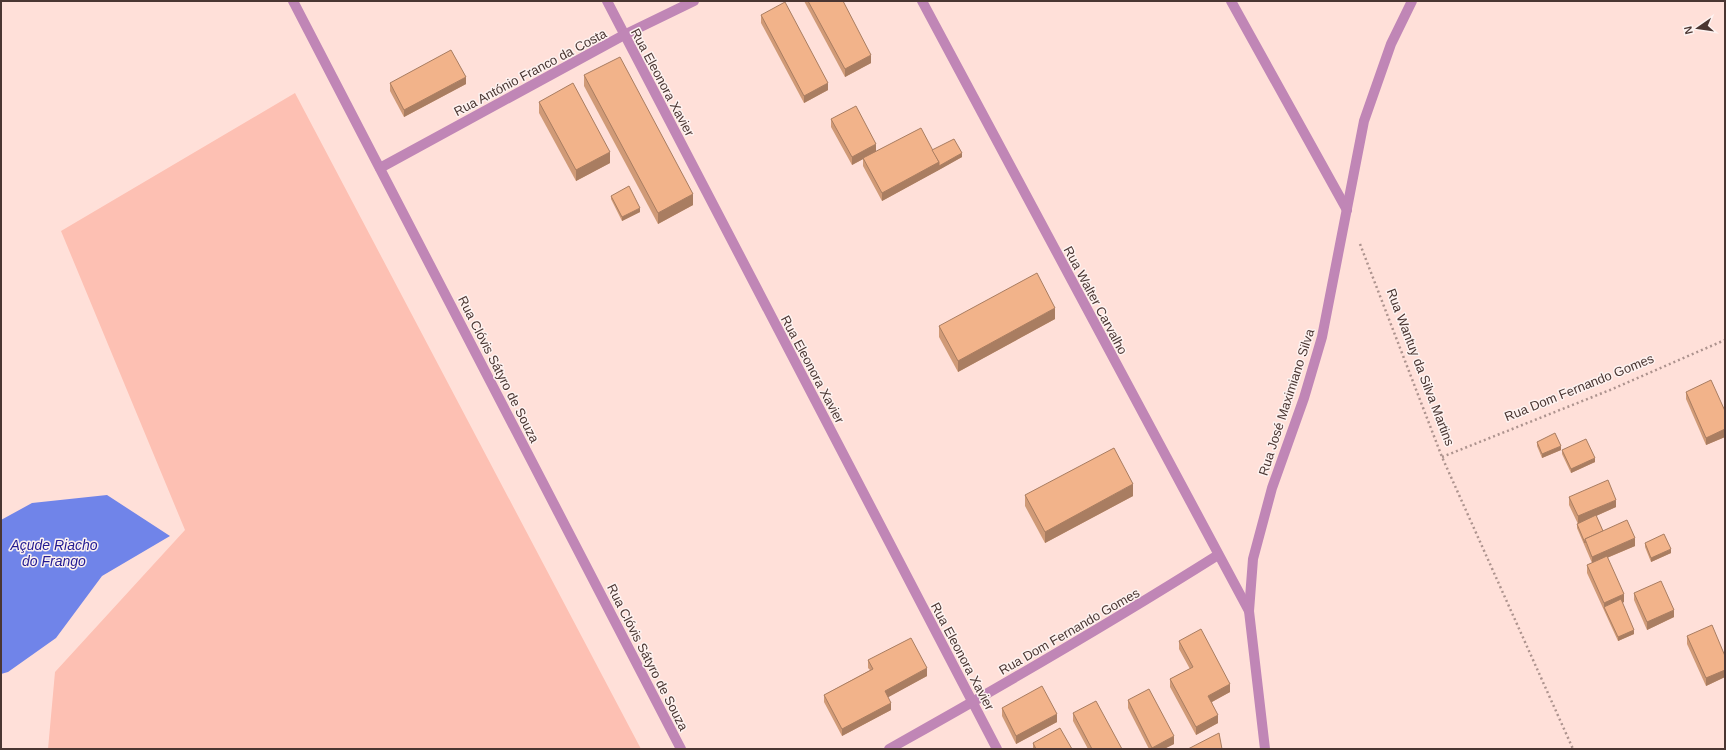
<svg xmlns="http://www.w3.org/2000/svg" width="1726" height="750" font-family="Arial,sans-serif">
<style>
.green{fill:#fdc0b3}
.water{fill:#7084e9}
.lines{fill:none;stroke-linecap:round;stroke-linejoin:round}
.path{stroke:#ad938e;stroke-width:2.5;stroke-dasharray:2 3;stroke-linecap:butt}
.minor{stroke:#c086b6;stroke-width:10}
.wall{fill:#d09a77}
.shaded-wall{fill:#a97d61}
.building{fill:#f2b38a;stroke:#a97d61}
.labels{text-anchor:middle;stroke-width:3;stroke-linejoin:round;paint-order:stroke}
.street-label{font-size:13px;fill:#4a3632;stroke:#fdf2f0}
.water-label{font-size:14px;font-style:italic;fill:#221a92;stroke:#fdf2f0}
</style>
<rect width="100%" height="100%" fill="#ffe0d9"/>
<path class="green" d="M295,93L641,749H48L55,672L185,530L61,231Z"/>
<path class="water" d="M107,495L170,536L102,576L56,638L8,672L1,674V520L32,503Z"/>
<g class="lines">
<g class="path">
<path d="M1360,244L1442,457L1573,749"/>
<path d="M1442,457L1610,390L1725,340"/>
</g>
<g class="minor">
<path d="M293,1L681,749"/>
<path d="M607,1L997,749"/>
<path d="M922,1L1249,611"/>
<path d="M1231,1L1347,210"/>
<path d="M380,168L624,35L694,1"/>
<path d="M889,749C1000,687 1110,623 1218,555"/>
<path d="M1265,749L1249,611L1253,559L1272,488L1304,398L1322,337L1364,121L1391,44L1412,1"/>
</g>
</g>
<g class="wall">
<path d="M804,1H843L871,63L845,77Z"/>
<path d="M761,15L828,90L804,103L761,23Z"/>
<path d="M584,75L693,205L658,224L584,86Z"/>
<path d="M390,83L466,84L404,117L390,91Z"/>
<path d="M539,102L610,163L576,181L539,113Z"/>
<path d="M831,119L876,151L932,150L962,157L882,201L863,166V159L852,165L831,127Z"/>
<path d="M611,196L640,212L622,221L611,199Z"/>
<path d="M1055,319L958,372L939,337V326Z"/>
<path d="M1686,392L1725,411V437L1706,445L1686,399Z"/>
<path d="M1537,442L1561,450L1542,458L1537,446Z"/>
<path d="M1562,450L1595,462L1571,473L1562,454Z"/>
<path d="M1025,495L1133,496L1045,543L1025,506Z"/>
<path d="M1569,497L1616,507L1596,516L1603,531L1635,546L1607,558L1624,602L1622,603L1634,634L1618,641L1587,573V565L1592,563L1577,528V524H1578L1569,505Z"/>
<path d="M1645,543L1671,553L1651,562L1645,547Z"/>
<path d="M1634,593L1674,617L1647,630L1634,600Z"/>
<path d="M1687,636L1725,656V677L1706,686L1687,644Z"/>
<path d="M1179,641L1230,692L1212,702L1218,723L1196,735L1170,687V679L1190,669L1179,649Z"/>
<path d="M868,660L927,676L888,697L891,710L842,736L824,702V695L870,670L868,668Z"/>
<path d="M1128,700L1174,744L1164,749H1149L1128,708Z"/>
<path d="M1002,708L1057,722L1016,744L1002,716Z"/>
<path d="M1073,713L1122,749H1088L1073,721Z"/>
<path d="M1033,743L1072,749H1033Z"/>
</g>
<g class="shaded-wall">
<path d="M871,55V63L845,77V69Z"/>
<path d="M466,77V84L404,117V110Z"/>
<path d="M828,83V90L804,103V96Z"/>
<path d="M876,144V152L852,165V157Z"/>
<path d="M610,152V163L576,181V170Z"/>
<path d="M962,153V157L939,170V166Z"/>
<path d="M939,162V170L882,201V193Z"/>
<path d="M693,194V205L658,224V213Z"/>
<path d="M640,208V212L622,221V217Z"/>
<path d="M1055,308V319L958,372V361Z"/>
<path d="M1725,429V437L1706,445V438Z"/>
<path d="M1561,446V450L1542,458V454Z"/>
<path d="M1595,458V462L1571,473V469Z"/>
<path d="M1133,484V496L1045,543V532Z"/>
<path d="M1616,500V507L1578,524V516Z"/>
<path d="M1635,538V546L1592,564V557Z"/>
<path d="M1671,549V553L1651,562V558Z"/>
<path d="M1624,594V602L1606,610L1604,607V603Z"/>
<path d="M1674,610V617L1647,630V622Z"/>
<path d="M1634,630V634L1618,641V637Z"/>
<path d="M927,668V676L885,699V691Z"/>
<path d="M1725,670V677L1706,686V678Z"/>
<path d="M1230,684V692L1208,704V696Z"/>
<path d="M891,703V710L842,736V729Z"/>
<path d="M1057,714V722L1016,744V736Z"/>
<path d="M1218,715V723L1196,735V727Z"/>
<path d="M1174,736V744L1164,749H1152V748Z"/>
</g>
<g class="building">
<path d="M808,1H843L871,55L845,69Z"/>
<path d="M785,2L828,83L804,96L761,15Z"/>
<path d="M451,50L466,77L404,110L390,83Z"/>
<path d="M620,57L693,194L658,213L584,75Z"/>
<path d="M573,83L610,152L576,170L539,102Z"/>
<path d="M856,106L876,144L852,157L831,119Z"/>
<path d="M921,128L939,162L882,193L863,158Z"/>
<path d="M954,139L962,153L939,166V162L932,150Z"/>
<path d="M629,186L640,208L622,217L611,196Z"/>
<path d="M1037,273L1055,308L958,361L939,326Z"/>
<path d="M1711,380L1725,411V429L1706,438L1686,392Z"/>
<path d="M1555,433L1561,446L1542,454L1537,442Z"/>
<path d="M1586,439L1595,458L1571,469L1562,450Z"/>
<path d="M1114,448L1133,484L1045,532L1025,495Z"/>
<path d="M1608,480L1616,500L1578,516L1569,497Z"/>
<path d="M1596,515L1603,531L1585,539V543L1577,524Z"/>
<path d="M1627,520L1635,538L1592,557L1585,539Z"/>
<path d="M1664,534L1671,549L1651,558L1645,543Z"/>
<path d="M1607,556L1624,594L1604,603L1587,565Z"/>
<path d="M1661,581L1674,610L1647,622L1634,593Z"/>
<path d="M1621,599L1634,630L1618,637L1604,607Z"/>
<path d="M1712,625L1725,656V670L1706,678L1687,636Z"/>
<path d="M1201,629L1230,684L1208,696L1218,715L1196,727L1170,679L1193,667L1179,641Z"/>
<path d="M911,638L927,668L885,691L891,703L842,729L824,695L873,669L868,660Z"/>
<path d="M1042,686L1057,714L1016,736L1002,708Z"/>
<path d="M1149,689L1174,736L1152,748L1128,700Z"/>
<path d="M1096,701L1122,749H1092L1073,713Z"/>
<path d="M1060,728L1072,749H1036L1033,743Z"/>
<path d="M1219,733L1222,749H1188Z"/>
</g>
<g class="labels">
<g class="street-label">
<text transform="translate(530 72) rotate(-28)" y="5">Rua António Franco da Costa</text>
<text transform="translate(663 82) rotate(62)" y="5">Rua Eleonora Xavier</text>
<text transform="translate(1096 300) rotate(62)" y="5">Rua Walter Carvalho</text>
<text transform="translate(1421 367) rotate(69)" y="5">Rua Wantuy da Silva Martins</text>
<text transform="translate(499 369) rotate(63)" y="5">Rua Clóvis Sátyro de Souza</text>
<text transform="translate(813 369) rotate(62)" y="5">Rua Eleonora Xavier</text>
<text transform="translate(1579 387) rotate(-22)" y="5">Rua Dom Fernando Gomes</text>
<text transform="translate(1286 402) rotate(-72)" y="5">Rua José Maximiano Silva</text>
<text transform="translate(1069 631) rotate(-30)" y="5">Rua Dom Fernando Gomes</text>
<text transform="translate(963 656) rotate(62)" y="5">Rua Eleonora Xavier</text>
<text transform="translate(648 657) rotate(63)" y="5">Rua Clóvis Sátyro de Souza</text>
</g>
<g class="water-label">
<text x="54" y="550">Açude Riacho<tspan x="54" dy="16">do Frango</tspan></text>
</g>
</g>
<rect width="1726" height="750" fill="none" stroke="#4a3632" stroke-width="4"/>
<g transform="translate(1698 28) rotate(257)" stroke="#fdf2f0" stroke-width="3" paint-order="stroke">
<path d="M0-3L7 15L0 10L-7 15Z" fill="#4a3632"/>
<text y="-6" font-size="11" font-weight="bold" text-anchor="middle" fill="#4a3632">N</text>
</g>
</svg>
